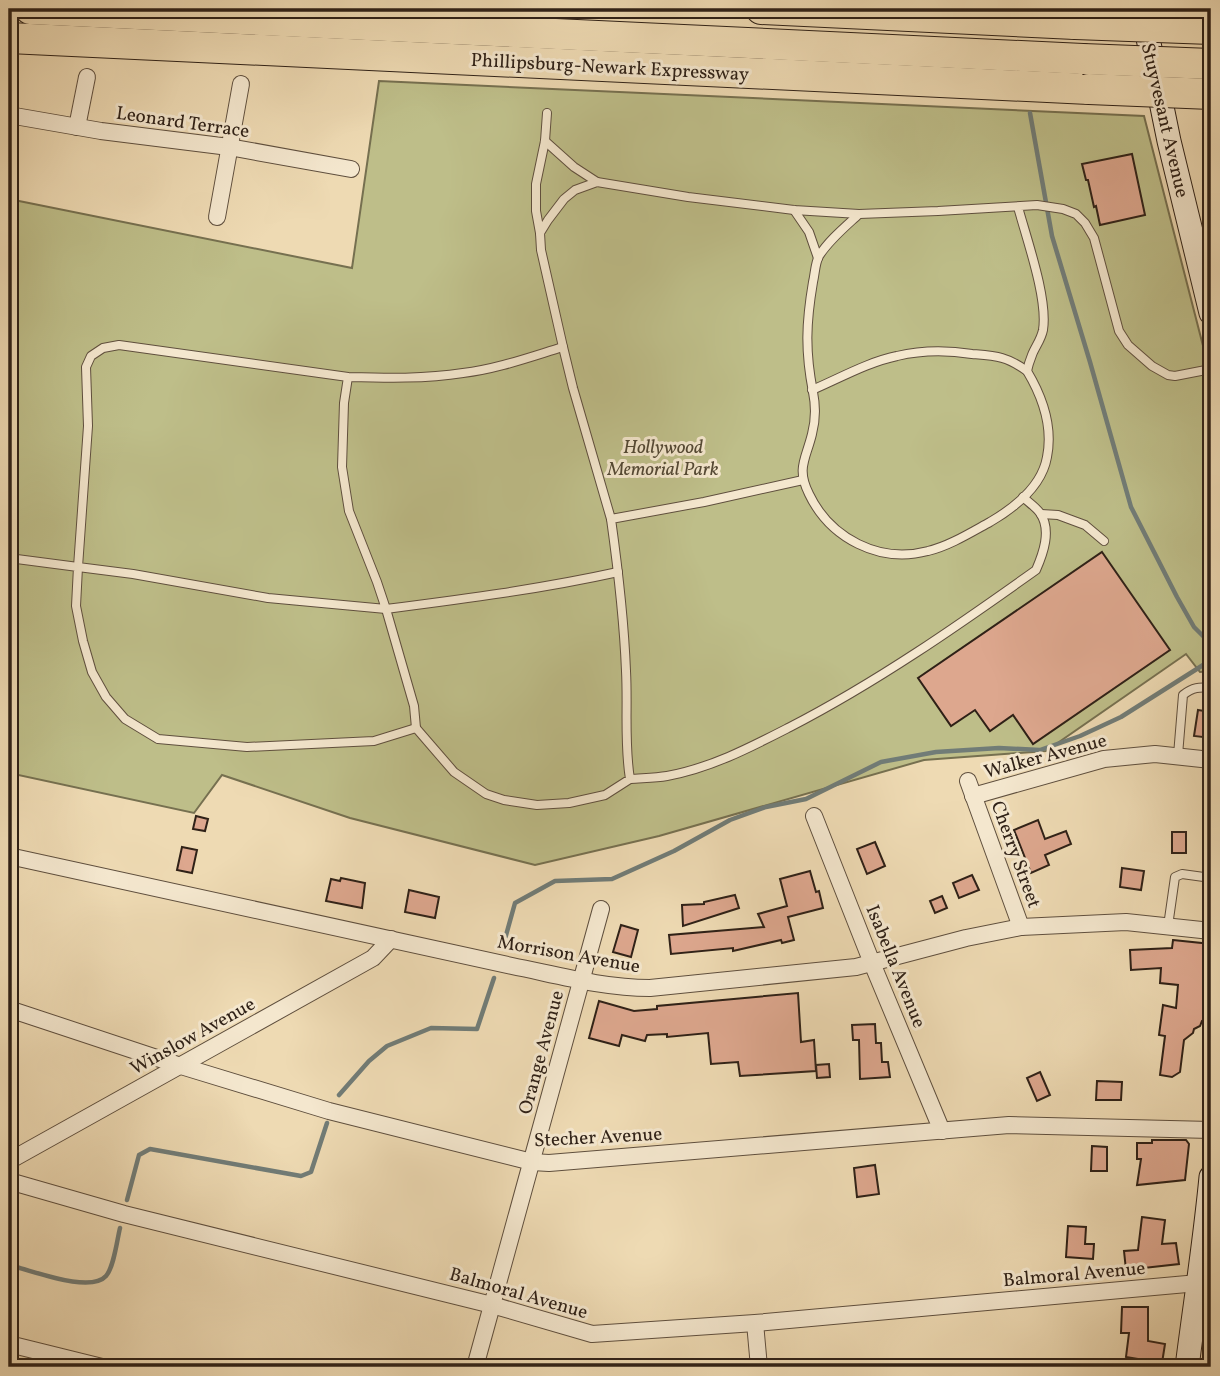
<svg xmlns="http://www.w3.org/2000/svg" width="1220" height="1376" font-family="Vollkorn,serif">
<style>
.green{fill:#bebe89;stroke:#767050;stroke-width:2}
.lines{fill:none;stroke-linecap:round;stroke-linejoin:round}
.stream{stroke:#717c77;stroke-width:4.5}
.building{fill:#dda78e;stroke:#2f2117;stroke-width:2}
.lane-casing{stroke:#5f4f3e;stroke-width:10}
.street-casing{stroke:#5f4f3e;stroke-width:18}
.secondary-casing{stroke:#2f2117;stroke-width:25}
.highway-casing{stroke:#2f2117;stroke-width:32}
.lane{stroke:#f4e7ce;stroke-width:8}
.street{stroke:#f4e7ce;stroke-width:16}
.secondary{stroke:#f4e7ce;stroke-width:23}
.highway{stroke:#eedab3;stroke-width:30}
.highway-bridge-casing{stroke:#2f2117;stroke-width:32;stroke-linecap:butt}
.highway-bridge{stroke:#eedab3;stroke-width:30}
.labels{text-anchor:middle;stroke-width:6;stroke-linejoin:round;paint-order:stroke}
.street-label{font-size:19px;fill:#2f2117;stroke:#f4e7ce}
.park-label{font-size:19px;font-style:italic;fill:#534834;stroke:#f4e7ce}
</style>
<rect width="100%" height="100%" fill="#eedab3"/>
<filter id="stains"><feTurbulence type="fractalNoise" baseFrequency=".00286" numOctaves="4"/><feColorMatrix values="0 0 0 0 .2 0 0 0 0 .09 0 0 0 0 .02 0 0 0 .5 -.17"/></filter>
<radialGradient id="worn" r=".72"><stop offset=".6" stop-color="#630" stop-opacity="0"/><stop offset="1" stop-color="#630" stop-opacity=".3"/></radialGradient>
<path class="green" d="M379,81L1144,116L1211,377V671L1200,672L1186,654L1046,751L924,760L659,836L535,865L350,818L222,775L194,813L9,773V199L352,268Z"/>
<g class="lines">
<g class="stream">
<path d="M1030,113L1052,236L1090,362L1131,507L1177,597L1194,627L1211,644"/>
<path d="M503,946L515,903L555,881L612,879L674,851L730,820L766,807L806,799L881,762L936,752L999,748L1040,750L1080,736L1121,717L1211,660"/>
<path d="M339,1095L369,1061L387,1046L431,1028L477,1029L494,978"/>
<path d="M127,1200L139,1155L150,1149L301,1176L311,1172L327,1123"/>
<path d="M9,1268L16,1267C36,1272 91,1293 106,1276C114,1267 117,1240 120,1228"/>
</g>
</g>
<g class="building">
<path d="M1132,154L1145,215L1100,225L1096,206L1094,207L1088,180H1086L1082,164Z"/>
<path d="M1102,552L1170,650L1033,744L1013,715L990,731L975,710L951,726L918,678Z"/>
<path d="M1198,710L1211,712V738L1194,736Z"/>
<path d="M196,816L208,819L205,831L193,829Z"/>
<path d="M1038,820L1045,839L1066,831L1071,844L1045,855L1049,865L1031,873L1014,830Z"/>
<rect x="1172" y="832" width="14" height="21"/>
<path d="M875,842L885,866L867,874L857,849Z"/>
<path d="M182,847L197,850L192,873L177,870Z"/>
<path d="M1122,868L1144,871L1141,890L1120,887Z"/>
<path d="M810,871L816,892L819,891L823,908L788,917L794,940L782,943L781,940L733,951V948L671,954L669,935L764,927L758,914L787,906L780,879Z"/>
<path d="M972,875L979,890L959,898L953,883Z"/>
<path d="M341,878L365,883L362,908L326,901L331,879L340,881Z"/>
<path d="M409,890L439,897L435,918L405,912Z"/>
<path d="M735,895L739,908L683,926L682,905L704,904V902Z"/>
<path d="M942,896L947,908L935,913L930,901Z"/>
<path d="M621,925L638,930L631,957L613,952Z"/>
<path d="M1173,940L1211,944V994L1208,1017L1202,1021L1200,1026L1194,1029L1193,1033L1184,1040L1180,1072L1172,1077L1160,1075L1165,1036L1159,1035L1163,1005L1176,1008L1178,985L1160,983L1161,968L1131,970L1130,950L1172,948Z"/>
<path d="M798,993L801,1042L814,1040L816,1071L740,1076L738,1062L711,1064L708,1033L667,1037V1034L647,1035L645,1041L622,1035L619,1046L589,1038L599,1001L634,1011L657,1009V1006Z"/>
<path d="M875,1024L876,1043H881L882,1062H888L890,1077L860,1079L859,1040H853L852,1025Z"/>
<path d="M829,1064L830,1077L817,1078L816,1065Z"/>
<path d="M1040,1072L1050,1095L1037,1101L1027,1078Z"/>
<path d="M1097,1081L1122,1082L1121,1100H1096Z"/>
<path d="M1152,1140H1186L1189,1144L1185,1180L1137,1185L1141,1159H1137V1143H1152Z"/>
<path d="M1092,1146L1107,1147V1171H1091Z"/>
<path d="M875,1165L879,1194L857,1197L854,1168Z"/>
<path d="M1142,1217L1165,1220L1162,1244L1176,1243L1179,1264L1126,1270L1124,1251L1138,1250Z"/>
<path d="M1068,1226L1086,1227L1085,1244H1094L1093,1259L1066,1257Z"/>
<path d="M1122,1307H1148V1341L1165,1344L1162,1363L1126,1357L1129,1333H1121Z"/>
</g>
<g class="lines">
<g class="lane-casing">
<g id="lane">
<path d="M545,141L574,167L597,182"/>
<path d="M1018,207C1027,240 1048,299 1043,330C1041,340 1035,347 1032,355C1030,360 1028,366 1027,371C1042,396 1053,427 1047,457C1042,486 1014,508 990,522C970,533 949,546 928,551C879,564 830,538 809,494C796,468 806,459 812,434C816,419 816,407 813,392C805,351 806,323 813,282C815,274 815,263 819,256C829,240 845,227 859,214L938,211L1037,205L1063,209L1076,214L1085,223L1094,238L1119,331L1128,345L1152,366L1168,375L1175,376L1211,369"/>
<path d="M794,210L809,232L818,258"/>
<path d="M540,233L536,211V184L545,141L547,113"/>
<path d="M563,347L573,388L611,519"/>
<path d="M348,377L119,345L103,348L91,356L86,367L88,426L78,567L133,574L268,598L386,609L377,582L349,511L342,467L344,403L348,377C386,378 425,379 463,373C497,369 530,357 563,347L541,250L540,233L548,220L564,199L575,190L597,182L688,197L794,210L859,214"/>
<path d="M9,382L13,416L9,506"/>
<path d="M812,390C840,378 868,362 897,356C922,350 947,350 972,354C996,356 1006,356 1027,371"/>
<path d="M1041,514L1058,515L1085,525L1104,541"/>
<path d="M9,558L78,567L76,606L83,641L92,672L106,697L125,719L158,739L247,747L374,741L416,728L454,772L486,794L504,800L537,805L569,803L605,795L630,779C624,743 628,707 626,671C624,620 618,569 611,519L704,502L803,480"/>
<path d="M416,728L414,706L386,609C464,599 541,589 618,572"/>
<path d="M1178,755L1183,695C1193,687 1199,687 1211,688"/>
<path d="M630,779C642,778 655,778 667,776C711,768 751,747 790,727C877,682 956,627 1036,570C1043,554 1052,530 1040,513C1036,507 1028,502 1023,497"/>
<path d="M1168,926L1175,877L1182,874L1211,878"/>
<path d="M1195,1326L1211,1327"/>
</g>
</g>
<g class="street-casing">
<g id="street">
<path d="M9,115L101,131L229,147L351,169"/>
<path d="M77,127L87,77"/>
<path d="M217,217L241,84"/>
<path d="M968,781L1021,927"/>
<path d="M973,796L1104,759L1155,754L1211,760"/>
<path d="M814,816L872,963L942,1131"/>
<path d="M9,856L512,966C557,975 603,988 650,988L856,967L966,938L1021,927L1126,922L1211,931"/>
<path d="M9,1009L181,1066L329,1111L532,1162L549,1163L1009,1125L1211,1130"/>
<path d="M9,1161L373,958L391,939"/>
<path d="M9,1181L124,1214L492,1305L592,1334L755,1323L1198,1283"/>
<path d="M755,1323L759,1367"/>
<path d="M9,1344L102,1367"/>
<path d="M475,1367L601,909"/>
</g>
</g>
<g class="secondary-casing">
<g id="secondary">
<path d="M1142,9L1169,141L1211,313"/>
<path d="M1187,1367C1195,1304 1205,1241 1211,1177"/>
</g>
</g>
<g class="highway-casing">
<g id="highway">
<path d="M30,9L1083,59"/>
<path d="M761,9L1075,24"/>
<path d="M9,38L1089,89"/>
</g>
</g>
<use href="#lane" class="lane"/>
<use href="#street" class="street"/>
<use href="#secondary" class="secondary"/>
<use href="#highway" class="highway"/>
<g class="highway-bridge-casing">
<g id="highway-bridge">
<path d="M1075,24L1211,29"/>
<path d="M1083,59L1211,64"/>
<path d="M1089,89L1211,94"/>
</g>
</g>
<use href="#highway-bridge" class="highway-bridge"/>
</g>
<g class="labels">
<g class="street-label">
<text transform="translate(610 66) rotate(3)" y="7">Phillipsburg-Newark Expressway</text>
<text transform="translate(1166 120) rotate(77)" y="7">Stuyvesant Avenue</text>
<text transform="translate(183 121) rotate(8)" y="7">Leonard Terrace</text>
<text transform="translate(1045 755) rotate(-15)" y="7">Walker Avenue</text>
<text transform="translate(1017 854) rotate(70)" y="7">Cherry Street</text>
<text transform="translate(569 953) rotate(10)" y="7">Morrison Avenue</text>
<text transform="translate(897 966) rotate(68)" y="7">Isabella Avenue</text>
<text transform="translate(192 1035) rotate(-29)" y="7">Winslow Avenue</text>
<text transform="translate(540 1052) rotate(-75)" y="7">Orange Avenue</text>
<text transform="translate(598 1136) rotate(-3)" y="7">Stecher Avenue</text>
<text transform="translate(1074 1273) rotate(-5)" y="7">Balmoral Avenue</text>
<text transform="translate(519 1292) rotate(16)" y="7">Balmoral Avenue</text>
</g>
<g class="park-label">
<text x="663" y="453">Hollywood<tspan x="663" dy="22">Memorial Park</tspan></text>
</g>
</g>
<rect width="1220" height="1376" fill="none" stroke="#eedab3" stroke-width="35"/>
<rect x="10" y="10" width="1199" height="1355" fill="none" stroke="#2f2117" stroke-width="3.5"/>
<rect x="18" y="18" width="1185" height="1341" fill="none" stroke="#2f2117" stroke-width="2"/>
<rect width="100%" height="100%" filter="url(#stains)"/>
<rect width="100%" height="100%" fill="url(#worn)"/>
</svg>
